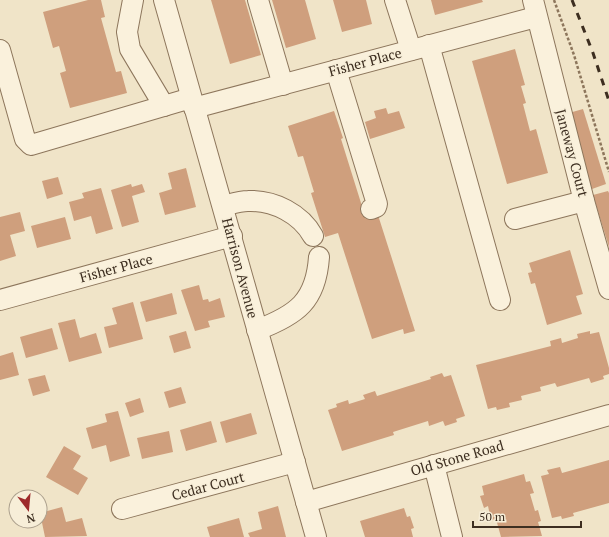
<svg xmlns="http://www.w3.org/2000/svg" width="609" height="537" font-family="'PT Serif',serif">
<style>
.building{fill:#cf9f7d}
.lines{fill:none;stroke-linecap:round;stroke-linejoin:round}
.minor-casing{stroke:#8d765c;stroke-width:22}
.path{stroke:#8d765c;stroke-width:2.5;stroke-dasharray:3 2;stroke-linecap:butt}
.minor{stroke:#faf1dc;stroke-width:20}
.rail{stroke:#3d2e20;stroke-width:3;stroke-dasharray:7 7;stroke-linecap:butt}
.labels{text-anchor:middle;stroke-width:3;stroke-linejoin:round;paint-order:stroke}
.street-label{font-size:14px;fill:#3d2e20;stroke:#f7eed8}
</style>
<rect width="100%" height="100%" fill="#f0e4c8"/>
<g class="building">
<path d="M88,0H101L105,17L101,18L116,72L121,71L127,93L70,108L60,73L66,71L59,46L53,48L43,12Z"/>
<path d="M211,0H245L261,55L230,64Z"/>
<path d="M272,0H305L316,39L286,48Z"/>
<path d="M333,0H366L372,24L342,32Z"/>
<path d="M431,0H482L483,2L435,15Z"/>
<path d="M515,49L525,85L521,86L526,103L523,104L530,131L536,129L548,173L507,184L472,61Z"/>
<path d="M386,108L388,114L399,111L405,128L370,139L365,122L376,118L374,111Z"/>
<path d="M583,109L606,184L592,189L569,113Z"/>
<path d="M334,111L343,138L341,139L366,219L378,215L415,331L404,334L403,329L372,339L338,233L325,237L311,193L314,192L303,156L298,157L288,126Z"/>
<path d="M186,168L196,207L165,215L159,193L172,189L168,173Z"/>
<path d="M58,177L63,194L47,199L42,181Z"/>
<path d="M131,184L132,187L142,184L145,192L132,196L139,222L122,227L111,190Z"/>
<path d="M101,188L113,229L96,234L91,216L74,221L69,202L84,198L82,193Z"/>
<path d="M608,191L609,193V247L593,195Z"/>
<path d="M20,212L25,231L10,235L16,256L0,261V217Z"/>
<path d="M65,217L71,239L37,248L31,226Z"/>
<path d="M570,250L583,294L576,296L582,314L547,325L535,283L531,284L528,273L532,272L529,263Z"/>
<path d="M199,285L203,300L208,299L209,302L220,298L225,317L208,321L210,327L195,331L181,290Z"/>
<path d="M172,293L177,314L146,322L140,302Z"/>
<path d="M133,302L143,339L109,348L104,327L117,324L112,308Z"/>
<path d="M75,319L80,338L96,333L102,353L69,362L58,323Z"/>
<path d="M52,328L58,349L26,358L20,337Z"/>
<path d="M186,331L191,348L174,353L169,336Z"/>
<path d="M590,331V334L599,332L609,368V374L603,376L604,379L591,383L589,378L557,387L555,383L540,387L541,391L521,396L522,400L509,403L510,407L497,410L496,407L488,409L476,365L551,346L550,341L561,338L562,343L578,338L577,334Z"/>
<path d="M13,352L19,375L0,380V356Z"/>
<path d="M442,373L444,377L451,375L465,416L456,419L457,422L445,426L443,421L429,426L428,421L393,432L394,435L342,451L328,410L337,407L336,404L348,400L349,404L365,399L363,395L375,391L377,396L431,379L430,377Z"/>
<path d="M45,375L50,391L33,396L28,379Z"/>
<path d="M181,387L186,403L169,408L164,392Z"/>
<path d="M140,398L144,412L130,417L125,403Z"/>
<path d="M118,411L130,456L110,462L106,445L92,449L86,428L107,422L105,414Z"/>
<path d="M251,413L257,434L226,443L220,422Z"/>
<path d="M211,421L217,442L186,451L180,430Z"/>
<path d="M169,431L173,452L142,459L137,438Z"/>
<path d="M64,446L81,456L73,469L88,478L78,495L46,477Z"/>
<path d="M609,460V503L573,513L574,516L562,519L561,516L552,518L541,476L549,474L547,470L560,467L562,473Z"/>
<path d="M524,474L526,482L530,481L534,493L530,494L535,511L538,510L541,521L538,522L542,536L501,537L496,519L491,520L488,506L484,508L480,496L484,495L482,486Z"/>
<path d="M278,506L286,537H250L248,533L262,529L258,512Z"/>
<path d="M62,507L66,522L82,518L87,536L45,537L40,513Z"/>
<path d="M404,508L407,517L410,516L414,528L411,529L413,537H365L360,521Z"/>
<path d="M239,518L244,537H210L207,527Z"/>
</g>
<g class="lines">
<g class="minor-casing">
<g id="minor">
<path d="M133,0L127,32L130,49L164,106"/>
<path d="M164,0L316,537"/>
<path d="M258,0L283,85"/>
<path d="M395,0L411,50"/>
<path d="M533,0L584,201L609,289"/>
<path d="M429,45L500,300"/>
<path d="M0,50L25,139L31,145L191,98"/>
<path d="M336,70L377,204L376,207L371,209"/>
<path d="M194,108L536,17"/>
<path d="M223,206C231,204 240,201 248,201C274,200 301,214 313,236"/>
<path d="M515,219L584,201"/>
<path d="M0,300L232,236"/>
<path d="M257,330C297,315 316,301 319,257"/>
<path d="M434,465L452,537"/>
<path d="M306,502L609,415"/>
<path d="M122,509L295,462"/>
</g>
</g>
<path class="path" d="M554,0L574,55L609,172"/>
<use href="#minor" class="minor"/>
<path class="rail" d="M572,0L593,53L609,101"/>
</g>
<g class="labels">
<g class="street-label">
<text transform="translate(365 62) rotate(-15)" y="5">Fisher Place</text>
<text transform="translate(572 153) rotate(75)" y="5">Janeway Court</text>
<text transform="translate(116 268) rotate(-15)" y="5">Fisher Place</text>
<text transform="translate(240 268) rotate(75)" y="5">Harrison Avenue</text>
<text transform="translate(457 458) rotate(-16)" y="5">Old Stone Road</text>
<text transform="translate(208 486) rotate(-15)" y="5">Cedar Court</text>
</g>
</g>
<g transform="translate(28 509) rotate(164)"><circle r="19" fill="#f7eed8" stroke="#ada18e"/>
<path d="M0-3L7 15L0 10L-7 15Z" fill="#9e2a2b"/>
<text y="-6" font-size="11" font-weight="bold" text-anchor="middle" fill="#3d2e20">N</text>
</g>
<path d="M473 521v6h108v-6" fill="none" stroke="#3d2e20" stroke-width="2"/>
<text x="479" y="521" font-size="12" fill="#3d2e20" stroke="#f7eed8" stroke-width="3" paint-order="stroke">50 m</text>
</svg>
